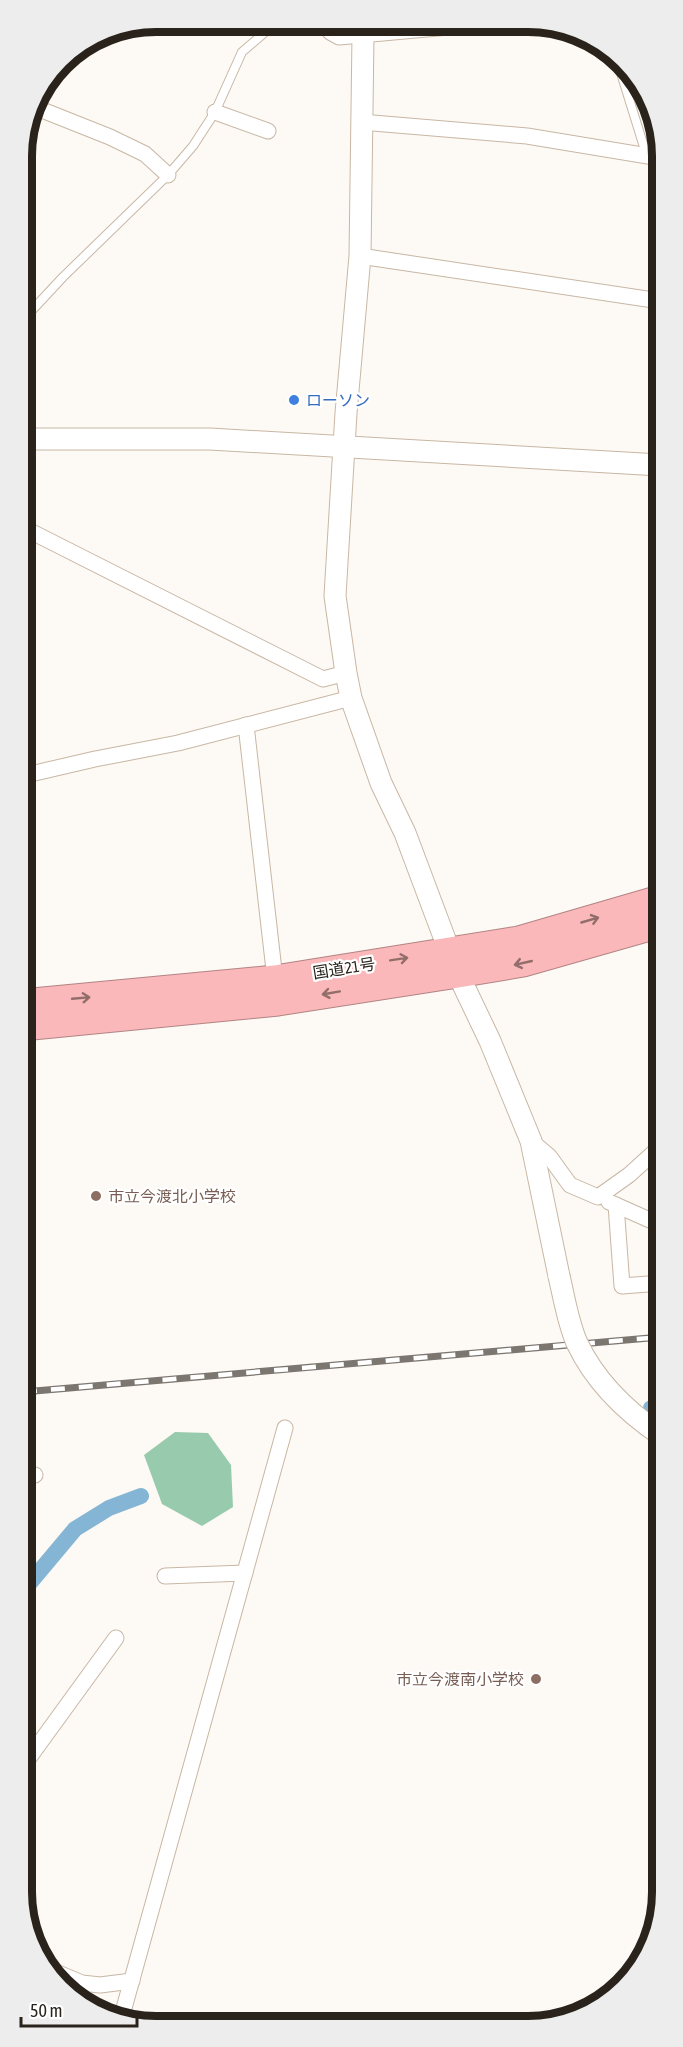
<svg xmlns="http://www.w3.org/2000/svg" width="683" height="2047" font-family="'Asap Condensed','Noto Sans JP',sans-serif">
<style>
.forest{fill:#98cbad}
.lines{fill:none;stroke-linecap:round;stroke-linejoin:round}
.canal{stroke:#84b5d4;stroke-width:16}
.lane-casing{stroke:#c8b7a4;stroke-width:10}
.street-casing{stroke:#c8b7a4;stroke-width:17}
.secondary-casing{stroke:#c8b7a4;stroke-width:23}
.highway-casing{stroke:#b28483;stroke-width:29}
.lane{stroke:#fff;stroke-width:8}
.street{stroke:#fff;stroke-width:15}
.secondary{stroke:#fff;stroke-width:21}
.highway{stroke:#fbb8bb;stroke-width:27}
.rail-casing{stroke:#7c7670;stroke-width:7}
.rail{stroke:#fff;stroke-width:4.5;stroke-dasharray:14;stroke-linecap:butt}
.secondary-bridge-casing{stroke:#c8b7a4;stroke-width:23;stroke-linecap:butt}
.secondary-bridge{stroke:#fff;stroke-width:21}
.oneway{stroke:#926e6b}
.shop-dot{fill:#3f7fe0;stroke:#fff;stroke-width:2}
.education-dot{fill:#8d6e63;stroke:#fff;stroke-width:2}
.labels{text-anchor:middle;stroke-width:4.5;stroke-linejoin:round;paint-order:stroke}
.shop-label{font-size:16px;fill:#366cbe;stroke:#fff;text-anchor:start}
.street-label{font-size:16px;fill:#29231b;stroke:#fff}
.education-label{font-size:16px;fill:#785e54;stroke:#fff;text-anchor:start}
.rim{fill:none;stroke:#29231b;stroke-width:8}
</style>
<rect width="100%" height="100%" fill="#fdf9f5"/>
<path class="forest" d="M175,1432L208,1433L231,1465L233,1507L202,1526L162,1504L144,1455Z"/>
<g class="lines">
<g class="canal">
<path d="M651,1408L661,1406"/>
<path d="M23,1591L75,1529L109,1508L141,1496"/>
</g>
<g class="lane-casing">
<g id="lane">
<path d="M616,57L644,147L643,155"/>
<path d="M22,321L63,277L168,175L193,146L215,112L242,52L277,22"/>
</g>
</g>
<g class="street-casing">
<g id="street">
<path d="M328,22L330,32L339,37L492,23"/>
<path d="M32,106L110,137L145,154L168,175"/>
<path d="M215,112L268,131"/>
<path d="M361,122L527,136L660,158"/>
<path d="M360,256L660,301"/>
<path d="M22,527L323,679L346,673"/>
<path d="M246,725L275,979"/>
<path d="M22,776L95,759L178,743L351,698"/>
<path d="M531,1141L549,1156L570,1185L598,1197L629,1175L661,1146"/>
<path d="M609,1202L661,1225"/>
<path d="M616,1205L622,1286L661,1283"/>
<path d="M23,1476L35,1475"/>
<path d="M165,1576L245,1573"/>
<path d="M23,1766L116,1638"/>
<path d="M51,1970L82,1983L100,1985L132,1981"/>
<path d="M121,2019L285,1428"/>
</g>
</g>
<g class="secondary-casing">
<g id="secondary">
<path d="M366,22L363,36L360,256L346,413L335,596L346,673L351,698L381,783L405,833L458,974L490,1041L531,1141L559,1276"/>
<path d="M22,439H210L660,465"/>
</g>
</g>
<g class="highway-casing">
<g id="highway">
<path d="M22,1003L275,979L519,940L660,899"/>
<path d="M22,1027L278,1002L458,974L523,963L660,924"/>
</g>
</g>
<use href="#lane" class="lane"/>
<use href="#street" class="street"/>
<use href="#secondary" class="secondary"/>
<use href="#highway" class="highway"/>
<g class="rail-casing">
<path id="rail" d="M23,1392L661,1337"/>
</g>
<use href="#rail" class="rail"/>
<g class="secondary-bridge-casing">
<path id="secondary-bridge" d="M559,1276C564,1297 568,1323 577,1343C595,1381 627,1412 661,1435"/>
</g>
<use href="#secondary-bridge" class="secondary-bridge"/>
</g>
<defs><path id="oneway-shaft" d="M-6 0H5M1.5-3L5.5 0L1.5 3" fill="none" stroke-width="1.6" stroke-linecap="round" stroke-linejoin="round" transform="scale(1.5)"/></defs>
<g class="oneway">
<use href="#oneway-shaft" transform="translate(590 920) rotate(-16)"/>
<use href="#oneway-shaft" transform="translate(399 959) rotate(-9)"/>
<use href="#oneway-shaft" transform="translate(523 963) rotate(167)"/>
<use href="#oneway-shaft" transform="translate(331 993) rotate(170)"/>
<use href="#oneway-shaft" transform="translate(81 998) rotate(-5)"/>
</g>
<circle class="shop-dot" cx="294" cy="400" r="6"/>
<g class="education-dot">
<circle cx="96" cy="1196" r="6"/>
<circle cx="536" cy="1679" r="6"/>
</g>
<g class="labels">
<g class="shop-label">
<text x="306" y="406">ローソン</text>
</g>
<g class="street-label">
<text transform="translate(344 968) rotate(-9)" y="6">国道21号</text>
</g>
<g class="education-label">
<text x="108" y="1202">市立今渡北小学校</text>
<text x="524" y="1685" text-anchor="end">市立今渡南小学校</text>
</g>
</g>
<path d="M0 0H683V2047H0ZM156 32H528A124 124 0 0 1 652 156V1892A124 124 0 0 1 528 2016H156A124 124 0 0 1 32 1892V156A124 124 0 0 1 156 32Z" fill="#eeeded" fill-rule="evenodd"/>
<path class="rim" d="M156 32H528A124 124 0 0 1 652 156V1892A124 124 0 0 1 528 2016H156A124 124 0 0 1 32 1892V156A124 124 0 0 1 156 32Z"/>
<path d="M21 2017v9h116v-9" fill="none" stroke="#29231b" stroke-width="3"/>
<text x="30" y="2017" font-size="18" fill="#29231b" stroke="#ffffff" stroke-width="4.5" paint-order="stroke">50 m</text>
</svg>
